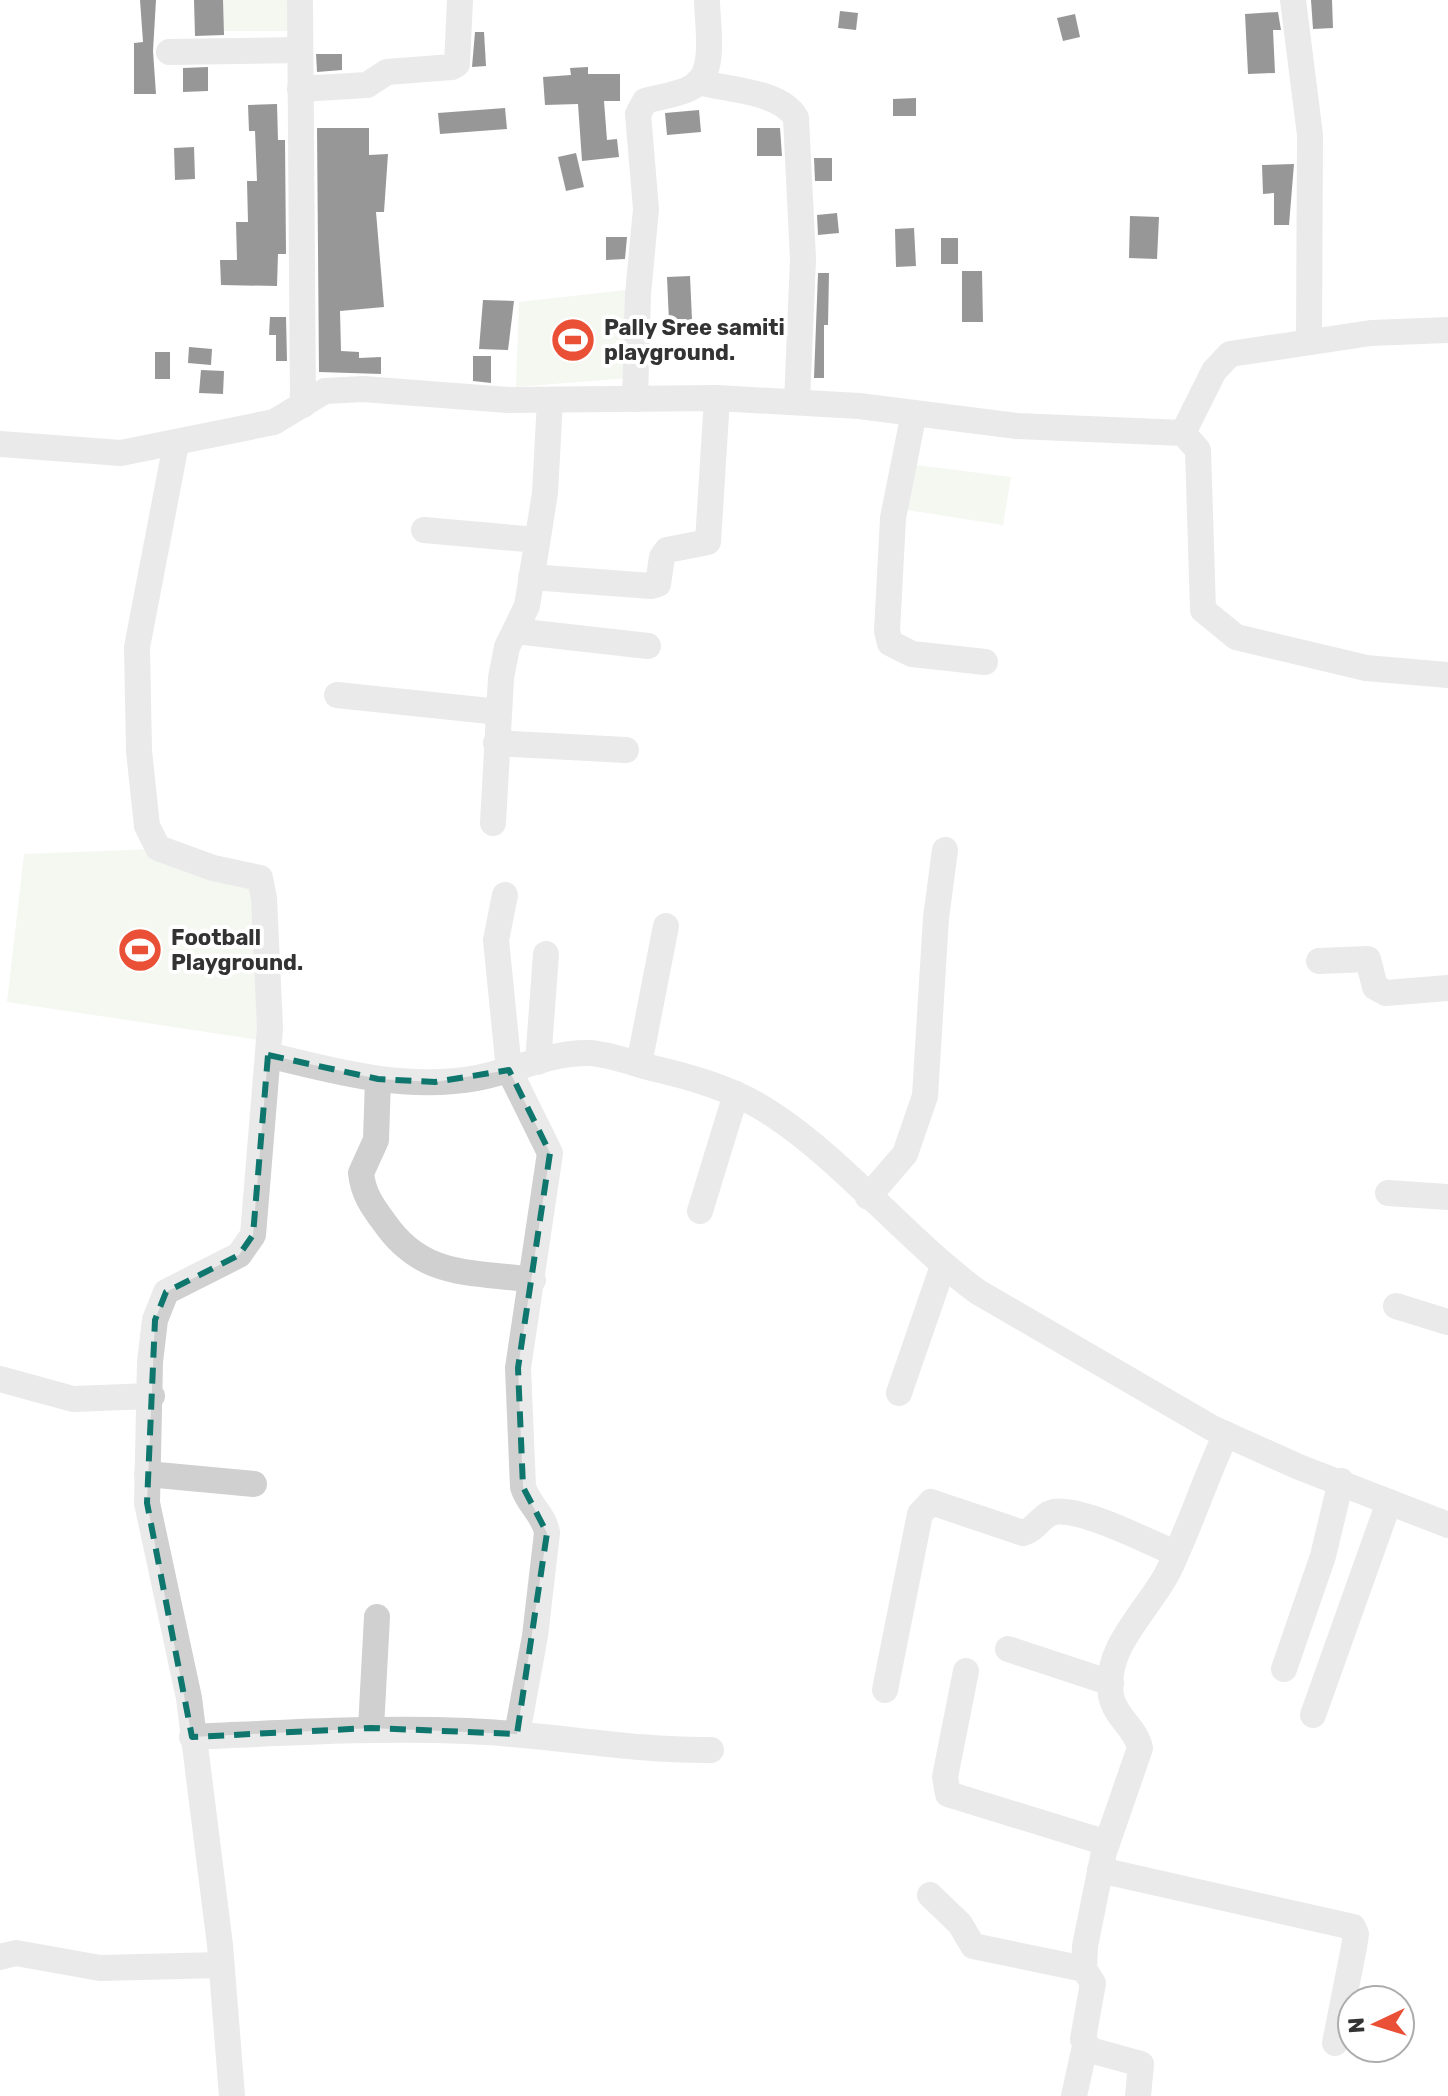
<svg xmlns="http://www.w3.org/2000/svg" width="1448" height="2096" font-family="Rubik,sans-serif">
<style>
.green{fill:#e6efe1}
.building{fill:#1a1a1a}
.lines{fill:none;stroke-linecap:round;stroke-linejoin:round}
.minor{stroke:#d0d0d0;stroke-width:26}
.marked{fill:none;stroke:#0f766e;stroke-width:6;stroke-dasharray:16 10;stroke-linejoin:round}
.labels{text-anchor:middle;stroke-width:8;stroke-linejoin:round;paint-order:stroke}
.poi-label{font-size:22px;font-weight:bold;fill:#333;stroke:#fff;text-anchor:start}
</style>
<rect width="100%" height="100%" fill="#fff"/>
<g class="green">
<path d="M217,0H309V31H218Z"/>
<path d="M626,290L629,378L516,387L519,302Z"/>
<path d="M908,464L1011,477L1003,525L901,509Z"/>
<path d="M155,849L260,878L266,1041L7,1002L24,854Z"/>
</g>
<g class="building">
<path d="M140,0H156L153,51L156,94H134V43L143,42Z"/>
<path d="M194,0H223L224,35L195,36Z"/>
<path d="M1311,0H1332L1333,28L1313,29Z"/>
<path d="M840,11L858,13L856,30L838,28Z"/>
<path d="M1278,12L1281,30H1273L1275,73L1248,74L1245,14Z"/>
<path d="M1075,14L1080,37L1063,41L1057,18Z"/>
<path d="M475,32H484L486,66L472,67Z"/>
<path d="M316,54H342V70L317,72Z"/>
<path d="M208,67V91L183,92V68Z"/>
<path d="M588,67V74H620V101H604L607,140L617,139L619,157L582,161L578,104L545,105L543,77L571,75L570,68Z"/>
<path d="M916,98V116H893V99Z"/>
<path d="M277,104L278,140H285L286,254H278L277,286L221,285L220,260H237L236,222H248L247,181H257L255,131H249L248,105Z"/>
<path d="M505,108L507,129L440,134L438,113Z"/>
<path d="M699,110L701,132L667,135L665,113Z"/>
<path d="M317,128H369V155L388,154L384,212H376L384,307L340,311L341,351L359,352V358L381,357V374L319,372Z"/>
<path d="M757,128H780L782,156H757Z"/>
<path d="M194,147L195,179L175,180L174,148Z"/>
<path d="M576,153L584,187L566,191L558,157Z"/>
<path d="M814,158H832V181H815Z"/>
<path d="M1294,164L1289,225H1274V193L1263,194L1262,165Z"/>
<path d="M837,213L839,233L818,235L817,215Z"/>
<path d="M1130,216L1159,217L1157,259L1129,258Z"/>
<path d="M914,228L916,266L896,267L895,229Z"/>
<path d="M606,237H627L625,259L606,260Z"/>
<rect x="941" y="238" width="17" height="26"/>
<path d="M962,271H982L983,322H962Z"/>
<path d="M818,273H829L828,325H824V378H814Z"/>
<path d="M690,276L692,320L669,321L667,277Z"/>
<path d="M483,300L514,301L508,350L479,349Z"/>
<path d="M270,317H286L287,361H276V335H269Z"/>
<path d="M189,347L212,349L211,365L188,363Z"/>
<rect x="155" y="352" width="15" height="27"/>
<path d="M473,356H491V383L473,381Z"/>
<path d="M201,370L224,371L223,394L199,393Z"/>
</g>
<g class="lines">
<g class="minor">
<path d="M300,0L303,405"/>
<path d="M1293,0L1310,135L1309,342"/>
<path d="M169,52L300,50"/>
<path d="M698,82C728,90 781,91 796,118L803,259L797,402"/>
<path d="M300,89L367,85L387,72L452,67L457,64L460,0"/>
<path d="M635,399L638,294L646,209L638,114L645,101C659,97 682,94 694,86C717,72 707,23 707,0"/>
<path d="M914,413L893,518L887,631L890,643L912,654L985,662"/>
<path d="M1183,433L1214,371L1230,354L1371,333L1448,330"/>
<path d="M0,444L121,453L274,422L325,391L363,389L508,400L717,398L859,406L1017,426L1183,433L1198,450L1203,610L1236,637L1366,668L1448,675"/>
<path d="M176,444L137,647L139,751L147,826L158,848L213,868L260,878L264,898L270,1028L253,1235L239,1255L166,1292L155,1320L150,1362L147,1503L189,1698L220,1945L232,2096"/>
<path d="M424,530L537,540"/>
<path d="M531,577L651,586L658,584L662,557L667,550L708,542L717,398"/>
<path d="M515,631L648,646"/>
<path d="M337,695L499,712"/>
<path d="M496,743L626,750"/>
<path d="M493,823L501,678L507,647L527,606L545,493L550,400"/>
<path d="M505,895L496,940L509,1070L550,1153L518,1368L523,1487C528,1504 545,1516 547,1533L535,1636L517,1734"/>
<path d="M1319,961L1368,959L1375,987L1386,993L1448,988"/>
<path d="M268,1055C336,1072 407,1091 477,1078C514,1071 551,1052 589,1053C608,1054 630,1062 648,1067C691,1077 735,1089 772,1114C845,1162 906,1239 978,1292L1212,1428L1299,1467L1448,1525"/>
<path d="M538,1062L546,954"/>
<path d="M639,1064L666,926"/>
<path d="M378,1079L376,1140L361,1173C363,1193 372,1206 384,1222C423,1279 471,1271 533,1280"/>
<path d="M1388,1193L1448,1197"/>
<path d="M868,1197L905,1154L925,1096L936,918L945,850"/>
<path d="M700,1211L736,1094"/>
<path d="M1396,1306L1448,1322"/>
<path d="M0,1379L73,1399L152,1396"/>
<path d="M899,1393L943,1266"/>
<path d="M147,1474L254,1484"/>
<path d="M1008,1649L1111,1683"/>
<path d="M1284,1669L1323,1556L1341,1481"/>
<path d="M966,1671L945,1777L948,1794L1107,1843"/>
<path d="M885,1690L920,1514L931,1502L1023,1533C1036,1530 1041,1515 1054,1512C1081,1507 1148,1542 1175,1553"/>
<path d="M1313,1715L1389,1502"/>
<path d="M371,1728L377,1617"/>
<path d="M192,1737C284,1733 375,1727 467,1731C549,1734 629,1751 711,1750"/>
<path d="M1100,1870L1353,1927L1356,1934L1354,1947L1335,2043"/>
<path d="M930,1895L960,1924L973,1946L1084,1969"/>
<path d="M0,1957L16,1953L100,1968L221,1965"/>
<path d="M1074,2096L1085,2046"/>
<path d="M1138,2096L1141,2064L1090,2050L1083,2039L1093,1983L1084,1969L1085,1946L1104,1852L1140,1748C1136,1728 1114,1716 1111,1695C1103,1647 1149,1610 1169,1570C1190,1526 1205,1479 1226,1434"/>
</g>
</g>
<path d="M0 0H1448V2096H0ZM268,1055L378,1079L435,1082L509,1070L550,1153L518,1368L523,1487L547,1533L517,1734L371,1728L192,1737L147,1503L155,1320L166,1292L239,1255L253,1235Z" fill="#fff" fill-opacity=".55" fill-rule="evenodd"/>
<path class="marked" d="M268,1055L378,1079L435,1082L509,1070L550,1153L518,1368L523,1487L547,1533L517,1734L371,1728L192,1737L147,1503L155,1320L166,1292L239,1255L253,1235Z"/>
<defs>
<g id="stadium-disc" transform="scale(2.3)"><circle r="9.5" fill="#ea5035" stroke="#fff"/><path d="M0-5a6.5 5 0 1 0 0 10a6.5 5 0 1 0 0-10ZM-3.5-1.8h7v3.6h-7Z" fill="#fff"/></g>
</defs>
<g fill-rule="evenodd">
<use href="#stadium-disc" x="573" y="340"/>
<use href="#stadium-disc" x="140" y="950"/>
</g>
<g class="labels">
<g class="poi-label">
<text x="604" y="335">Pally Sree samiti<tspan x="604" dy="25">playground.</tspan></text>
<text x="171" y="945">Football<tspan x="171" dy="25">Playground.</tspan></text>
</g>
</g>
<g transform="translate(1376 2024) rotate(266)"><circle r="38" fill="#ffffff" stroke="#adadad" stroke-width="2"/>
<path d="M0-6L14 30L0 20L-14 30Z" fill="#ea5035"/>
<text y="-12" font-size="22" font-weight="bold" text-anchor="middle" fill="#333333">N</text>
</g>
</svg>
